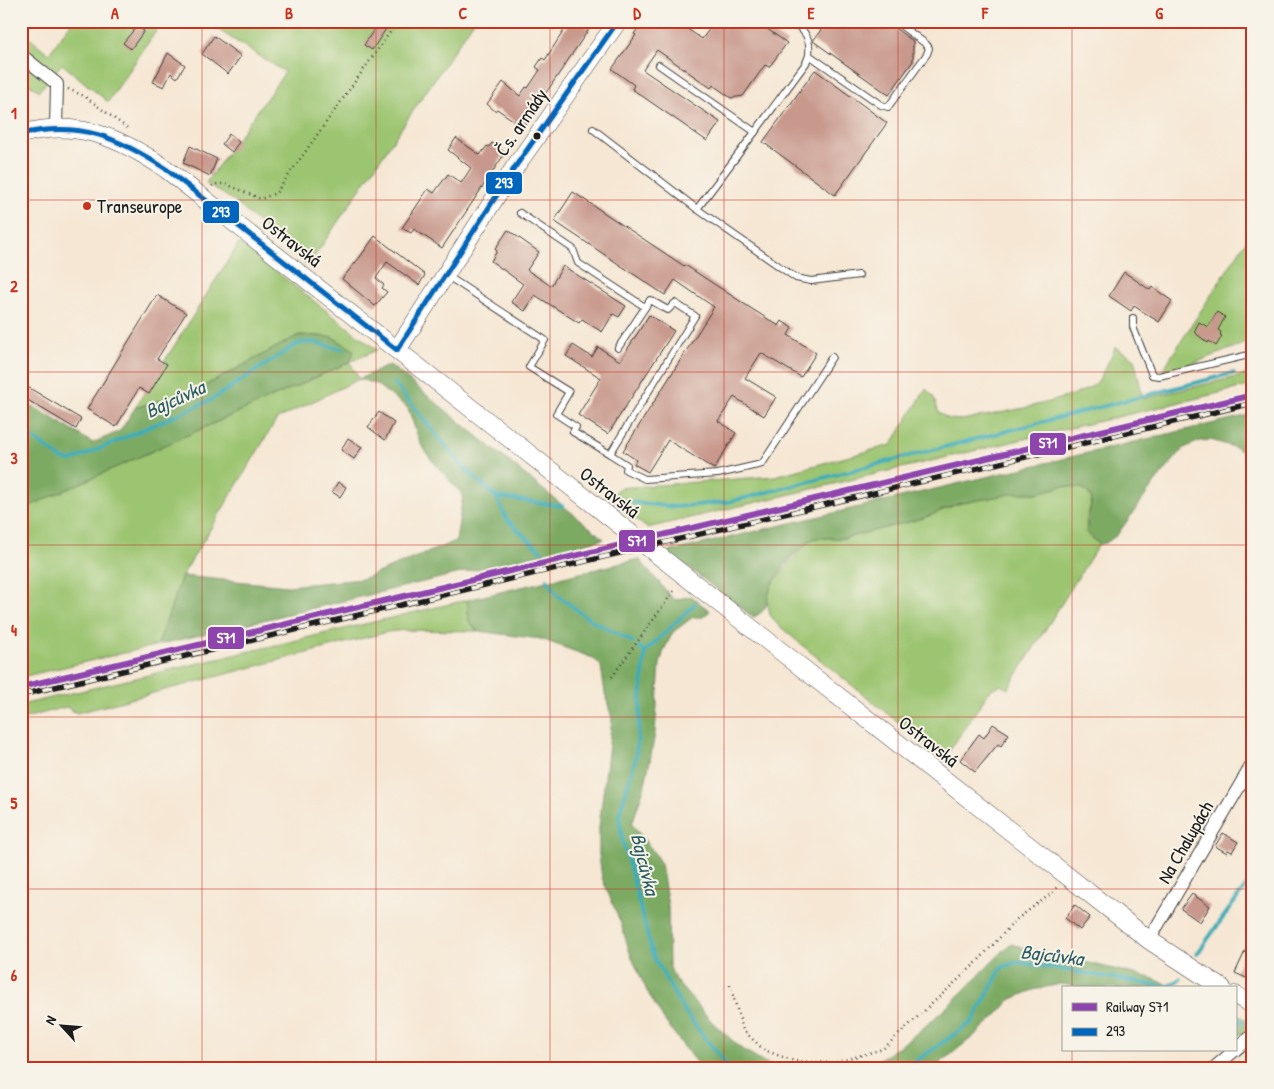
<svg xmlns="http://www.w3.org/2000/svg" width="1274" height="1089" font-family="'Patrick Hand',sans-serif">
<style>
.green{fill:#9cc571;stroke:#5c7046}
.forest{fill:#7daa63;stroke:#4c6340}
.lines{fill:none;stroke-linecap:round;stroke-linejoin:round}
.stream{stroke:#3bacb7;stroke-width:4}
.building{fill:#c8988c}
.lane-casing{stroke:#3d3a38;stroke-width:8}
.street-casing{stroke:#3d3a38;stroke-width:14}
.secondary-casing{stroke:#3d3a38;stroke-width:19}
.path{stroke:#3d3a38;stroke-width:2.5;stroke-dasharray:1 4;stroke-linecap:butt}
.lane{stroke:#fff;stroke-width:6}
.street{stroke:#fff;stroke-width:12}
.secondary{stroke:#fff;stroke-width:18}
.rail-casing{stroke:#1c1c1c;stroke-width:5.5}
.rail{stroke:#f7f3e8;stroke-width:4;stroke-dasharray:11;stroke-linecap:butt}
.bus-1-casing{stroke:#f7f3e8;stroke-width:9}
.bus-1{stroke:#0065bd;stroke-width:5}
.rail-1-casing{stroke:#f7f3e8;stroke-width:10}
.rail-1{stroke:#8e44ad;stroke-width:6}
.grid{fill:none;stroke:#c8321e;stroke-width:1;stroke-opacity:0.55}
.bus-dot{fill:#1c1c1c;stroke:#f7f3e8;stroke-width:2}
.poi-dot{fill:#c8321e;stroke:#f7f3e8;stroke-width:2}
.labels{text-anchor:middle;stroke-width:4;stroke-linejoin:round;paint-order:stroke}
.street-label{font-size:19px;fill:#1c1c1c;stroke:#f7f3e8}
.poi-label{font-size:19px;fill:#1c1c1c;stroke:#f7f3e8;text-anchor:start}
.water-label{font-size:20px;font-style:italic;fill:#2a5d62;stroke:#f7f3e8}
.line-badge{stroke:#f7f3e8;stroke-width:2}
.badge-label{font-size:14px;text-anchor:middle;font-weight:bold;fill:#fff}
.neatline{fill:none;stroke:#c8321e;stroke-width:2}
.grid-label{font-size:16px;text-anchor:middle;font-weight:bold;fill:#c8321e}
</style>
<rect width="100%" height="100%" fill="#f7f3e8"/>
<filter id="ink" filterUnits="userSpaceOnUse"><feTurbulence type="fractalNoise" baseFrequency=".02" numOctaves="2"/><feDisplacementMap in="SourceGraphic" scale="10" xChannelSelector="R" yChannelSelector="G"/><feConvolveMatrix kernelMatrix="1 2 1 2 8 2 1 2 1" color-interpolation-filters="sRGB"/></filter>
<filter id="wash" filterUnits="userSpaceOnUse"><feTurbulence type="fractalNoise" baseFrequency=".0096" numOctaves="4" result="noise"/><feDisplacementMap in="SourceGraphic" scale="20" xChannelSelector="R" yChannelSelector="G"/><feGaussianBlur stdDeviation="1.12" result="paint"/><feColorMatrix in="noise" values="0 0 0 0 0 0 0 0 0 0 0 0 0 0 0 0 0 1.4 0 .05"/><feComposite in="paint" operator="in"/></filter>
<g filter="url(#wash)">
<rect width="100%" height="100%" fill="#f6e7d4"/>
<g class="green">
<path d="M72,21H163L108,102L62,64L39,91L21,78V31L49,54Z"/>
<path d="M204,21H474L308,266L234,201L206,183L285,72Z"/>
<path d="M23,161L26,196L21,205V162Z"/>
<path d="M1253,230V340L1192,364L1162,371Z"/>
<path d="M239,243L377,350L350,362L359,379L277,419L182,576L158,645L21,677V510L350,362L354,350L332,337L299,335L201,388L135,408Z"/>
<path d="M1115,347L1134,358L1143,399L1253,373V385L647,528L615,504V492L619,488L775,476L891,445L926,389L933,396L939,413L949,419L961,420C985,416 1085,399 1098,381C1101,376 1114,352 1115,347Z"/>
<path d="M1063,486C1078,487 1084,485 1092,500L1086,522L1089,536L1099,544L1008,689L1001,685L991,689L944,759L803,646L777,624L770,615L767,599L772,584L809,541L816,538H845L924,518L957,504L968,502L1016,493H1038Z"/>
<path d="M467,600L469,621L477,631L406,630L387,632L77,713L66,707L21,719V705Z"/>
</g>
<g class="forest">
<path d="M299,335L332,337L354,350L350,362L21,510V399L93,443L120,431L135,408L201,388Z"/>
<path d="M390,365L604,539L158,645L182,576L288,586L362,579L456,541L463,495L430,458L420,443L408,408L376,384L359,379Z"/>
<path d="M1253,414V462L1237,448L1211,440L1200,441L1184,448L1156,481L1117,535L1106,543L1099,544L1086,531L1092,500L1088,492L1082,488L1063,486L1038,493H1016L968,502L957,504L924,518L845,538H816L809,541C796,552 783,568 773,582C764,597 773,609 753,617L668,552Z"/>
<path d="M639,559L674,600L691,596L710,611L703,617H693L673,632L664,650L660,664L655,733L650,761L644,788L632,824L653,851L661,864L668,906L669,965L675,980L712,1022L742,1049L768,1064L785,1068H700L664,1020L647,991L630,953L621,924L602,878L599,855V827L612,719L605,693L601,666L593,658L541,639L477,631L469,621L467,600Z"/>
<path d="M1010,944L1151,978L1176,988H1093L1060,984L1033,990L1010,1000L998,1014L974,1036L934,1068H863C923,1038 963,990 1010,944Z"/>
<path d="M1235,1014L1253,1022V1045L1242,1035L1235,1033Z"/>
</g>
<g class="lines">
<g class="stream">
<path d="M394,383L462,466L496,497L507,520L541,551"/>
<path d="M21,429L62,459L71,461L211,400L297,344L311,342L342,349"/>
<path d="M496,497L562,506"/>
<path d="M620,501L675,507L729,502L1234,373"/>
<path d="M547,579L557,595L589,619L633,642"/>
<path d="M639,647L645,652L636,757L619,815L622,838L653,956L684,1011L729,1068"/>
<path d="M645,652L695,604"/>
<path d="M1197,954L1253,876"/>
<path d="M1235,1019L1247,1024"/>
<path d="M906,1068L972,1022L1002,967L1018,962L1160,986L1167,987L1180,979"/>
</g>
</g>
<g id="blocks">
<g class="building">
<path d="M570,21H580L589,29L523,127L497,109L495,111L487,104L503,82L520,96L526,87L528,88L540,70L536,67L542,58L545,60Z"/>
<path d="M643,21H676L702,39L715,21H756L787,43L769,67L765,65L743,96L731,98L713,85L711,88L657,50L643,70L720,122L707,141L632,89L634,85L612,69L636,35L634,34Z"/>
<path d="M827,21H885L913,41V61L889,95L813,41Z"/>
<path d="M378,23L386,29L372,50L364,45Z"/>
<path d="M137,26L144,31L131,49L123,43Z"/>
<path d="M214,36L241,56L228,74L202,54Z"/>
<path d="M168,53L185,65L177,78L171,73L164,87L153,82Z"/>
<path d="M815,70L887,123L835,195L763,142Z"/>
<path d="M229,134L239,142L232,152L222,144Z"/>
<path d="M456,138L480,155L487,146L489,147L492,143L505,153L442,248L414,229L411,233L402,228L428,189L434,193L448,174L461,183L471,168L448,150Z"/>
<path d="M190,146L217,159L210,176L183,163Z"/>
<path d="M573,192L684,266L685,265L752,309L779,326L782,321L792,328L788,335L816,353L801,377L761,353L745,378L776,397L764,416L734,397L718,421L736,433L714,469L668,440L648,472L634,464L636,460L623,451L714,307L675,280L665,295L554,221Z"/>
<path d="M508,230L539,252L527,270L551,286L563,266L626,306L619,317L613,314L602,332L582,319L579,323L535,295L525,311L511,302L523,284L491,261L497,251L495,249Z"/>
<path d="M375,236L425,275L419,285L387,262L376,278L384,285L382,288L387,292L375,306L342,279L360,257Z"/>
<path d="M1124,272L1150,290L1152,287L1172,301L1159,322L1134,306L1131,311L1109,296Z"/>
<path d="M157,295L186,313L157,359L167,364L149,394L139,388L116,427L87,409Z"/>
<path d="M1217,312L1225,317L1218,330L1221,332L1220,335L1222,336L1216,346L1209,341L1208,343L1194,332L1199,322L1208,327Z"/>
<path d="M649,315L674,331L608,434L578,415L601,378L566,356L573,345L592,357L598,347L620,361Z"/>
<path d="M21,383L81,419L76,429L21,396Z"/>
<path d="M379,412L394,423L385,440L368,427Z"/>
<path d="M348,438L362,447L354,459L341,450Z"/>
<path d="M338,482L346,487L340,497L332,492Z"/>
<path d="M993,724L1009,734L1001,746L998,744L975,772L960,760L979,734L984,738Z"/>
<path d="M1223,833L1238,842L1232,852L1228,850L1227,853L1215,846Z"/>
<path d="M1192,894L1210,906L1200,922L1181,909Z"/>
<path d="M1075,905L1090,917L1080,930L1065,918Z"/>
<path d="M1253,934V981L1235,973Z"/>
</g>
</g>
</g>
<g filter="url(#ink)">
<use href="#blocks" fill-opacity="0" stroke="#3d3a38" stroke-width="1"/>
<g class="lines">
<g class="lane-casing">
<g id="lane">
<path d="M792,21C805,31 811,38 809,55L881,105L888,107L927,54L929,48L926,44L895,21"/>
<path d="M659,65L755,132L806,63L809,55"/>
<path d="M593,129L697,209L755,132"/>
<path d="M697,209L796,278L811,281L859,275"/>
<path d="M520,213L573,249L578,263L645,307"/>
<path d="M446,275L545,340L529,367L569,392L556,414L576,427L573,432L610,454L695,316L675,303L668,310L650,300L618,348"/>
<path d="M1133,318V327L1152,375L1159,376L1253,354"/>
<path d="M610,454L627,465L626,470L645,479L718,474L762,464L832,357"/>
</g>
</g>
<g class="street-casing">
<g id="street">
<path d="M21,55L57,84L56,128"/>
<path d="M1149,940L1253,763"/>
<path d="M1235,1050L1253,1035"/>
<path d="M1214,1068L1235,1050"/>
</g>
</g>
<g class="secondary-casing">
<g id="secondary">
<path d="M21,134C76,118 121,138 166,169L1149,940L1222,988"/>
<path d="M397,350L515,167L618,21"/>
<path d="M1235,995L1253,1005"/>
</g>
</g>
<g class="path">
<path d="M68,89L84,96L130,130"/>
<path d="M212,186L214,184H226L261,199L276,193L398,21"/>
<path d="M612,677L676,588"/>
<path d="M730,985L743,1030L764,1050L794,1061L834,1063L883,1049L976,963L1017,919L1052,893L1057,887"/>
</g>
<use href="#lane" class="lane"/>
<use href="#street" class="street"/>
<use href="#secondary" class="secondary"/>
<g class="rail-casing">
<path id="rail" d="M21,695L1253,403"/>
</g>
<use href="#rail" class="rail"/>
<g class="bus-1-casing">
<g id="bus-1">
<path d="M21,134C81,121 117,137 166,169L397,350"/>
<path d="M397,350L515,167L618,21"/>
</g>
</g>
<use href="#bus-1" class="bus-1"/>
<g class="rail-1-casing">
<path id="rail-1" d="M21,687L1253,395"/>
</g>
<use href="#rail-1" class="rail-1"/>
</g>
</g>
<path class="grid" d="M202,21V1068M376,21V1068M550,21V1068M724,21V1068M898,21V1068M1072,21V988M21,200H1253M21,372H1253M21,545H1253M21,717H1253M21,889H1253M1072,1050V1068"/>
<circle class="bus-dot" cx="537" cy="136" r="4.5"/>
<circle class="poi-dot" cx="87" cy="206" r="5"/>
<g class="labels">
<g class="street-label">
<text transform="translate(521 122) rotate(-56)" y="7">Čs. armády</text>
<text transform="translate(292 241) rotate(38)" y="7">Ostravská</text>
<text transform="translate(610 492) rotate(38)" y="7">Ostravská</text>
<text transform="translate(929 741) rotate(38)" y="7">Ostravská</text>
<text transform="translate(1185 842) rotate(-60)" y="7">Na Chalupách</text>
</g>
<g class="poi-label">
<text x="97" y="213">Transeurope</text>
</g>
<g class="water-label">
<text transform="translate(175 399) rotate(-25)" y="7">Bajcůvka</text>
<text transform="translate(645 864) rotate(76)" y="7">Bajcůvka</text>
<text transform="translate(1052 955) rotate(7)" y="7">Bajcůvka</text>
</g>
</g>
<g class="line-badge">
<rect x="485" y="171" width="38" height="24" rx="5" fill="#0065bd"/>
<rect x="202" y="200" width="38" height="24" rx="5" fill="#0065bd"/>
<rect x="1029" y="432" width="38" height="24" rx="5" fill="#8e44ad"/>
<rect x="618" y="529" width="38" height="24" rx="5" fill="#8e44ad"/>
<rect x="207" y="626" width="38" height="24" rx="5" fill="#8e44ad"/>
</g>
<g class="badge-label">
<text x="504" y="188">293</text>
<text x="221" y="217">293</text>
<text x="1048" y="448">S71</text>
<text x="637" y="546">S71</text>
<text x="226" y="643">S71</text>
</g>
<rect width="1274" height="1089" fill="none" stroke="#f7f3e8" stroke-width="55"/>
<rect x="1062" y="986" width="175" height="65" fill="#f7f3e8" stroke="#9f9d96"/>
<rect x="1072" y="1003" width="25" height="8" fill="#8e44ad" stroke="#9f9d96"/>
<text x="1106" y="1012" font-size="15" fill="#1c1c1c">Railway S71</text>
<rect x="1072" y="1028" width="25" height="8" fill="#0065bd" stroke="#9f9d96"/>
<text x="1106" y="1036" font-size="15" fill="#1c1c1c">293</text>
<g transform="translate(62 1026) rotate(296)" stroke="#f7f3e8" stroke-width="4" paint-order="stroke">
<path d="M0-4L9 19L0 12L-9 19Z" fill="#1c1c1c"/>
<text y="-8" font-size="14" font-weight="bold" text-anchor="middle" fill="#1c1c1c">N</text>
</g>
<rect x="28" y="28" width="1218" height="1034" class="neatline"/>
<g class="grid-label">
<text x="115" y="19">A</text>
<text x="289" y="19">B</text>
<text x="463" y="19">C</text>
<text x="637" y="19">D</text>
<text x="811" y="19">E</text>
<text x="985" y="19">F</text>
<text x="1159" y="19">G</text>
<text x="14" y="119">1</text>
<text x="14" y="292">2</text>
<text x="14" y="464">3</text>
<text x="14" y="636">4</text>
<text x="14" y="809">5</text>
<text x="14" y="981">6</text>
</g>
</svg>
